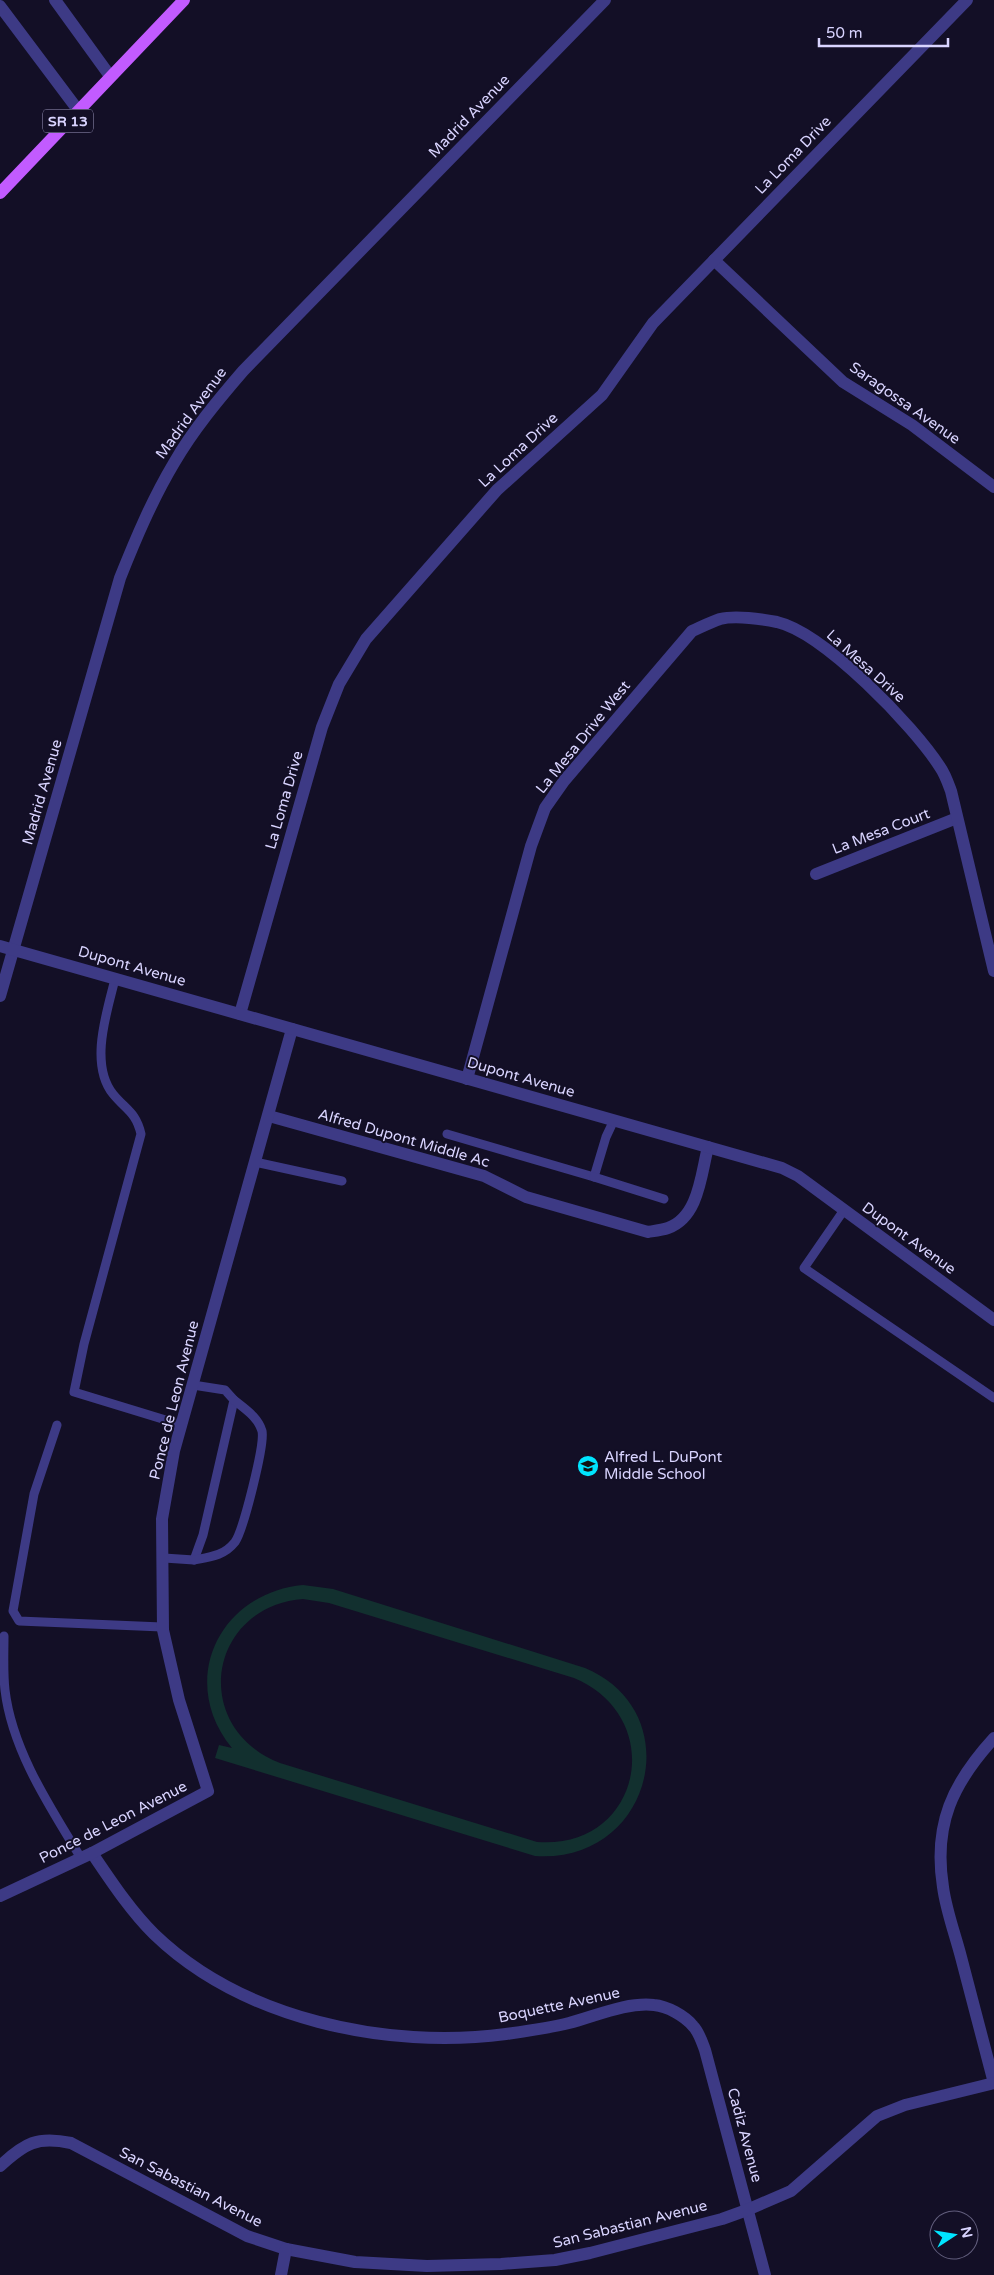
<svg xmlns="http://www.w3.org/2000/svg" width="994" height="2275" font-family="'Varela Round',sans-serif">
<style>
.pitch{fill:#12302f;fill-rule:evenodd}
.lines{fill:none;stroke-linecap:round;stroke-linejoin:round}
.service{stroke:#3d3a85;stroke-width:9}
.minor{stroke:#3d3a85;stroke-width:12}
.tertiary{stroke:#3d3a85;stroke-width:12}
.primary{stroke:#c25bff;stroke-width:12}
.labels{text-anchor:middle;stroke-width:4;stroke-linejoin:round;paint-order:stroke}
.shield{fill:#130f26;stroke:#9e99be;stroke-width:1}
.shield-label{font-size:14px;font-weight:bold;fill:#d9d4ff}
.street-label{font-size:15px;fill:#d9d4ff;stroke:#130f26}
.poi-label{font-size:15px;fill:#d9d4ff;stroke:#130f26;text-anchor:start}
</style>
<rect width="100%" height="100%" fill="#130f26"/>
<path class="pitch" d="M303,1585L333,1589L585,1668C690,1712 652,1864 535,1856L215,1758L219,1745L232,1748C177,1681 219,1593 303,1585ZM303,1599L329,1603L574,1678C669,1718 641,1850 537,1842L280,1763C190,1728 207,1607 303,1599Z"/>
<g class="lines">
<g class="service">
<path d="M115,979C107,1012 89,1064 113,1094C126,1110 136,1112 141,1134L84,1344L74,1392L182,1425"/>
<path d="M447,1134L594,1177L606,1137L614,1120"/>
<path d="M255,1162L342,1181"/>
<path d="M594,1177L664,1199"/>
<path d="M844,1210L804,1268L994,1398"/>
<path d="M57,1425L34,1494L13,1611L19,1621L162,1627"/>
<path d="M164,1558L194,1560L203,1535L234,1400L225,1390L193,1385"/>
<path d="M194,1560C210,1557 224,1556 235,1542C243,1531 265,1445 262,1431C258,1417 245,1409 234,1400"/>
<path d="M4,1636C4,1654 3,1672 5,1690C12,1750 50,1807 81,1858"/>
</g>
<g class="minor">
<path d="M55,0L110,76"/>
<path d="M0,6L78,110"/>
<path d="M714,260L843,382L912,425L994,487"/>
<path d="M816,874L957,818"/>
<path d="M0,996L120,578C136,538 152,500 174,463C193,430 218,400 243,371L605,0"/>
<path d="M240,1014L322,727L339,684L366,639L497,490L602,395L653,323L967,0"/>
<path d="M467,1079L531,846L545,808L564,781L692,631C701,627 711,622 720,619C736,615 761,619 777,622C824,633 914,726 940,767C945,774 948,783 951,791L994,971"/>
<path d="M269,1116L484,1176L526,1197L648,1232C654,1231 662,1230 668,1228C699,1217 701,1174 708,1147"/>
<path d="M994,1738C953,1783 933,1824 943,1887C946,1910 955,1934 961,1957C972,1999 983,2041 994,2083"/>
<path d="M92,1853C111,1881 130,1910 154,1934C242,2019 387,2050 506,2034C527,2031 549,2028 569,2023C596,2016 626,2002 654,2005C667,2006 685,2016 693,2026C699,2032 702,2042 705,2050L765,2275"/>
<path d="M0,1896L92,1853L208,1791L179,1700L163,1630L162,1519L174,1451L292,1029"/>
<path d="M0,2166C25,2143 37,2136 71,2143L247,2236L286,2249L355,2262L427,2266L501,2264L555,2260L590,2253L722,2219L747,2210L791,2191L877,2116L905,2105L994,2083"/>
<path d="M281,2275L286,2249"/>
</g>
<path class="tertiary" d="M0,946L782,1168L798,1176L994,1320"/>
<path class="primary" d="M0,193L184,0"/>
</g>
<defs>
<g id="school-disc" transform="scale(1.125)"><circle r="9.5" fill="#00e5ff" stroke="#130f26"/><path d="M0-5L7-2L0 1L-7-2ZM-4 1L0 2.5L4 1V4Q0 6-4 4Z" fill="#111"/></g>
</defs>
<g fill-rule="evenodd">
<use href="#school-disc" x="588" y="1466"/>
</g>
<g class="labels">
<rect class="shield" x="43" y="109.5" width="50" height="23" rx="4"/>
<g class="shield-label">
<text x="68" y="126">SR 13</text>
</g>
<g class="street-label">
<text transform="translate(469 116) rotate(-46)" y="5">Madrid Avenue</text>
<text transform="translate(793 155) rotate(-46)" y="5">La Loma Drive</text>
<text transform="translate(905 403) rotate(35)" y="5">Saragossa Avenue</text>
<text transform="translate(191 413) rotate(-54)" y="5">Madrid Avenue</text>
<text transform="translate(518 450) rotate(-43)" y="5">La Loma Drive</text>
<text transform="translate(866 666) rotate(42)" y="5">La Mesa Drive</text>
<text transform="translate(583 737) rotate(-51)" y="5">La Mesa Drive West</text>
<text transform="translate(42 792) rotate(-74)" y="5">Madrid Avenue</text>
<text transform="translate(284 800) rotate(-74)" y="5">La Loma Drive</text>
<text transform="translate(881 831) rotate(-21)" y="5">La Mesa Court</text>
<text transform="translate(132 966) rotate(16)" y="5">Dupont Avenue</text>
<text transform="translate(521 1077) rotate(16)" y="5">Dupont Avenue</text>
<text transform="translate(404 1138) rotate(16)" y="5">Alfred Dupont Middle Ac</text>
<text transform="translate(909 1238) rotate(36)" y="5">Dupont Avenue</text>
<text transform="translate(174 1400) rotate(-76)" y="5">Ponce de Leon Avenue</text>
<text transform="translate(113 1822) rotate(-27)" y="5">Ponce de Leon Avenue</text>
<text transform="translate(559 2005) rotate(-12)" y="5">Boquette Avenue</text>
<text transform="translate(745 2135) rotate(75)" y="5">Cadiz Avenue</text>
<text transform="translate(191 2187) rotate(27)" y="5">San Sabastian Avenue</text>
<text transform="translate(630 2224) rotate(-14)" y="5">San Sabastian Avenue</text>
</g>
<g class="poi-label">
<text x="604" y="1462">Alfred L. DuPont<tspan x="604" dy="17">Middle School</tspan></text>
</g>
</g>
<g transform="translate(954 2235) rotate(78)"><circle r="24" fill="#130f26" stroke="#625e7d"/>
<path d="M0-4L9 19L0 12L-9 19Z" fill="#00e5ff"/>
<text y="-8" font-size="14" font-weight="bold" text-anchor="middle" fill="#d9d4ff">N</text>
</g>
<path d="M819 38v8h129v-8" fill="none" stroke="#d9d4ff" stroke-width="2.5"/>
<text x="826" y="38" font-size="15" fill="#d9d4ff" stroke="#130f26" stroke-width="4" paint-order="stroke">50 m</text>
</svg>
